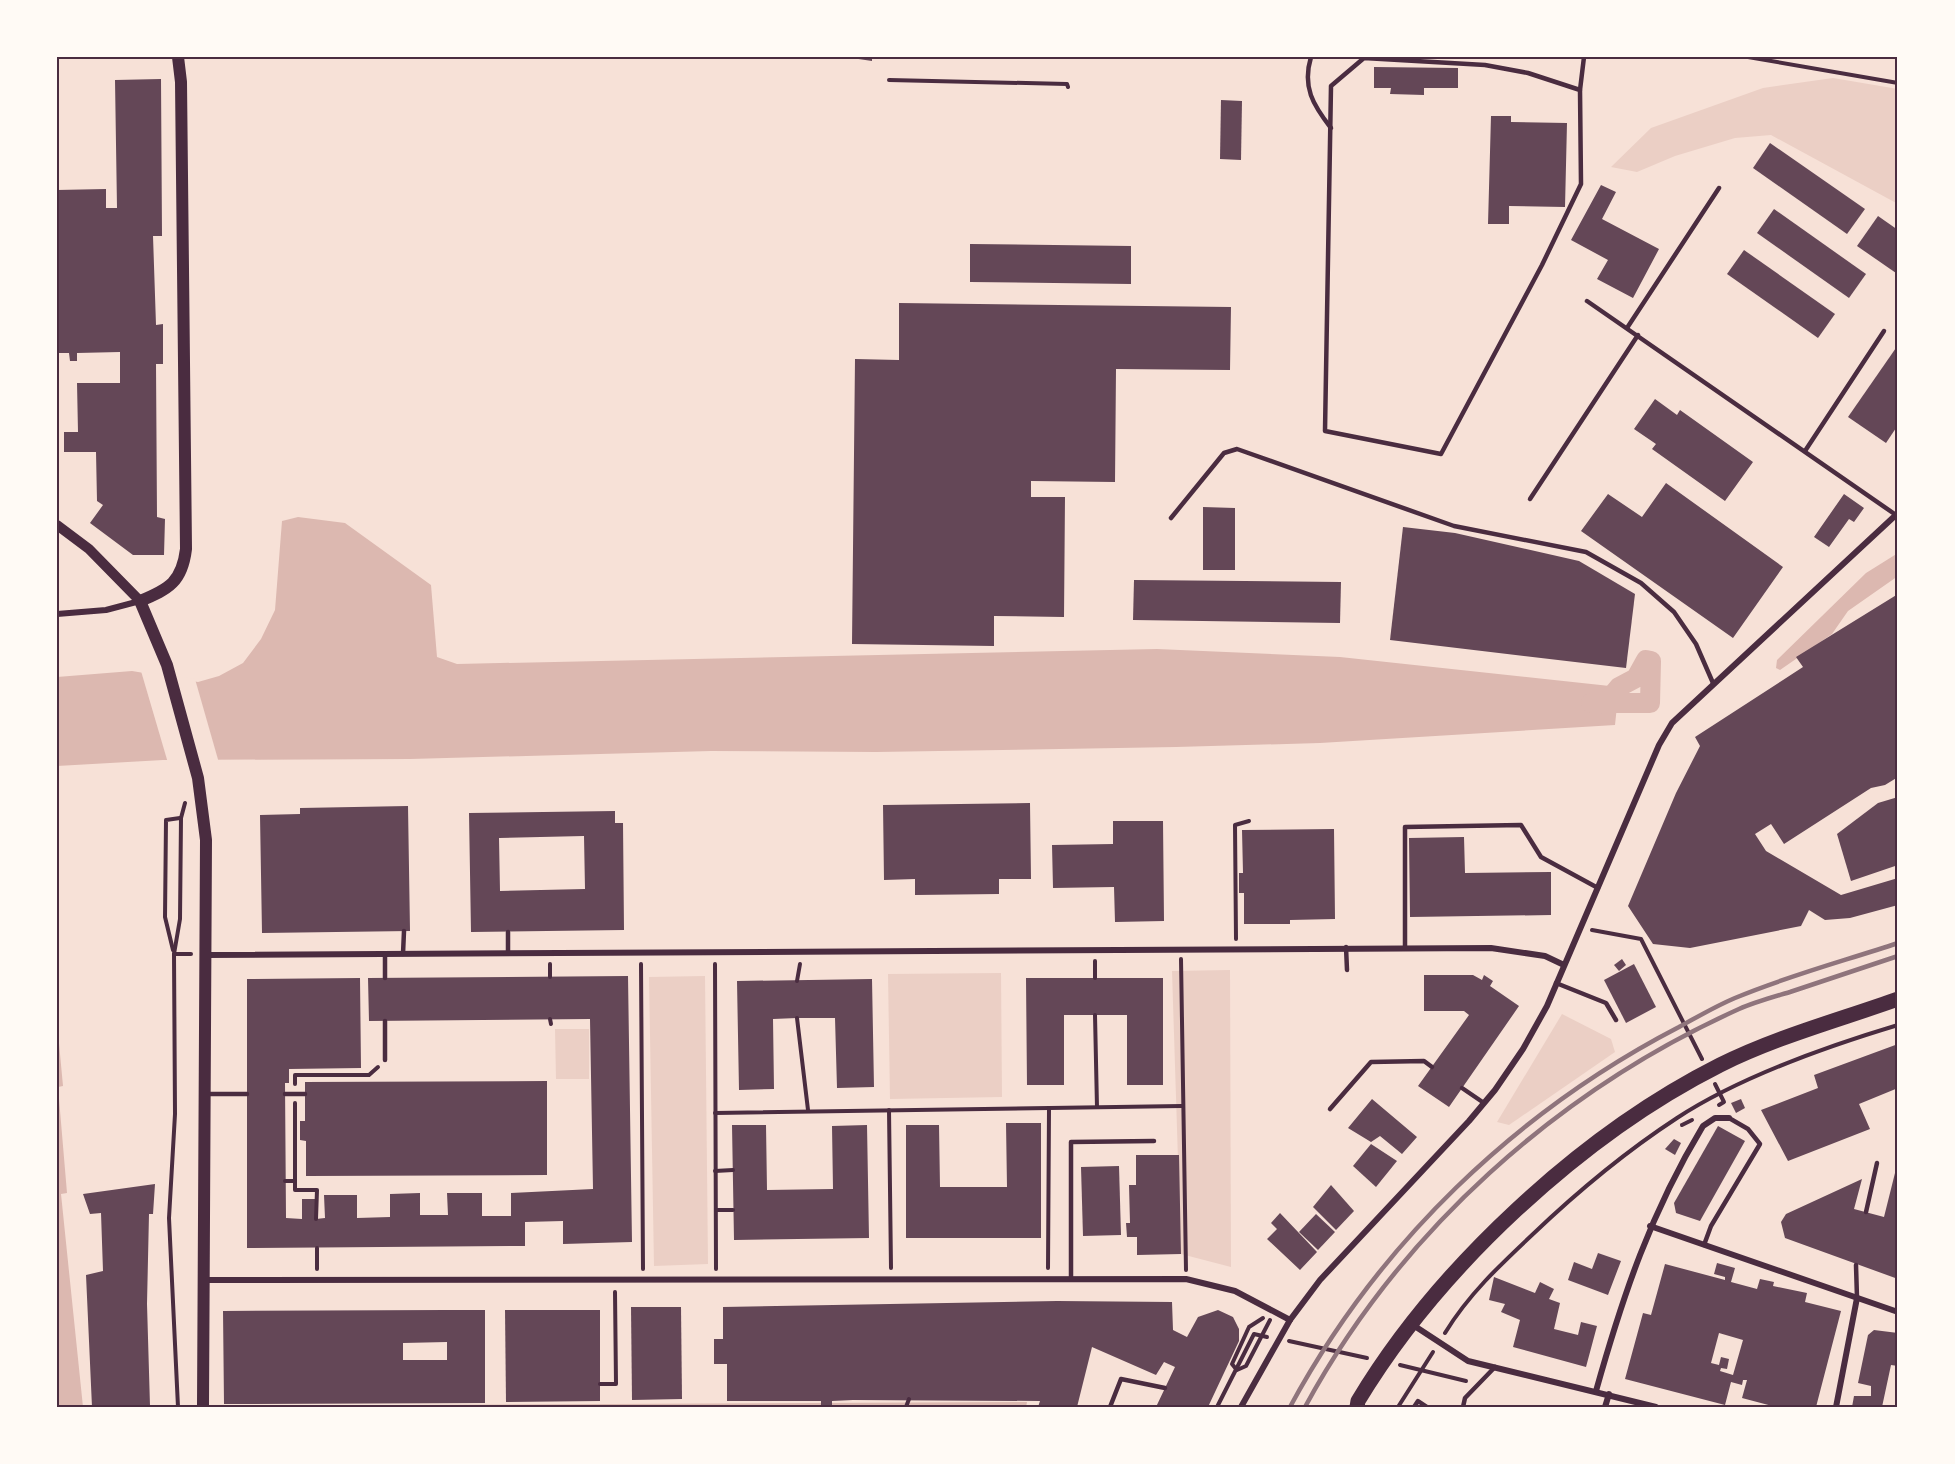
<svg xmlns="http://www.w3.org/2000/svg" width="1955" height="1464" font-family="'IBM Plex Sans',sans-serif">
<style>
.green{fill:#ebcfc5}
.water{fill:#dcb8b0}
.pier{fill:#f7e1d7}
.lines{fill:none;stroke-linecap:round;stroke-linejoin:round}
.canal{stroke:#dcb8b0;stroke-width:20}
.building{fill:#644757;fill-rule:evenodd}
.path{stroke:#4a2c40;stroke-width:4}
.service{stroke:#4a2c40;stroke-width:4.5}
.minor{stroke:#4a2c40;stroke-width:6}
.tertiary{stroke:#4a2c40;stroke-width:10}
.secondary{stroke:#4a2c40;stroke-width:12}
.primary{stroke:#4a2c40;stroke-width:15}
.rail{stroke:#8f747c;stroke-width:4.5}
.neatline{fill:none;stroke:#4a2c40;stroke-width:2}
</style>
<rect width="100%" height="100%" fill="#f7e1d7"/>
<g class="green">
<path d="M1833,78L1898,89V204L1771,135L1735,138L1675,156L1637,172L1611,167L1651,128L1763,88Z"/>
<path d="M1230,970L1231,1267L1181,1254L1172,971Z"/>
<path d="M1001,973L1002,1097L890,1099L888,974Z"/>
<path d="M705,976L708,1264L654,1266L649,977Z"/>
<path d="M1562,1014L1611,1039L1615,1052L1509,1125L1497,1122Z"/>
<path d="M555,1029H589V1079H556Z"/>
</g>
<g class="water">
<path d="M298,517L345,523L431,585L437,657L457,664L1157,649L1340,657L1619,687L1615,725L1320,743L1176,747L876,752L711,751L410,759L163,760L57,766V677L132,671L198,682L219,676L243,663L261,639L275,610L282,521Z"/>
<path d="M1898,553V576L1848,611L1832,634L1780,670L1776,668L1777,660L1866,573Z"/>
<path d="M57,1022L63,1086L58,1087L67,1193L61,1194L83,1407H57Z"/>
<path d="M1027,1402L1026,1407H225V1406Z"/>
</g>
<path class="pier" d="M141,671L195,679L219,763H168Z"/>
<g class="lines">
<path class="canal" d="M1591,703H1650L1651,661L1646,660L1636,678L1619,687L1605,704"/>
</g>
<g class="building">
<path d="M845,57H872V61Z"/>
<path d="M1374,67L1458,68V88H1424V95L1390,94L1391,88H1374Z"/>
<path d="M161,79L162,236H153L156,325L163,324V364H156L157,517L165,519L164,555H133L90,523L103,505L97,501L96,452H64V432H78L77,383H120V352L77,353V361H70L69,353H57V190L106,189V208H117L115,80Z"/>
<path d="M1221,100L1242,101L1241,160L1220,159Z"/>
<path d="M1491,116H1511V122L1567,123L1565,207L1509,206V224H1488Z"/>
<path d="M1770,143L1865,209L1847,234L1753,168Z"/>
<path d="M1601,185L1616,192L1602,219L1659,249L1633,298L1597,279L1608,260L1571,240Z"/>
<path d="M1774,209L1866,274L1849,298L1757,233Z"/>
<path d="M1878,216L1898,230V270L1896,273L1857,246Z"/>
<path d="M970,244L1131,246V284L970,282Z"/>
<path d="M1744,250L1835,314L1818,338L1727,274Z"/>
<path d="M899,303L1231,307L1230,370L1116,369L1115,482L1031,481V497H1065L1064,617L994,616V646L852,644L855,359L899,360Z"/>
<path d="M1898,345V425L1886,443L1848,417Z"/>
<path d="M1655,399L1677,415L1680,410L1753,462L1725,501L1652,449L1656,444L1634,429Z"/>
<path d="M1666,483L1783,567L1733,638L1581,531L1608,494L1642,517Z"/>
<path d="M1844,494L1864,508L1854,522L1849,519L1829,547L1814,537Z"/>
<path d="M1203,507L1235,508V570H1203Z"/>
<path d="M1403,527L1455,533L1579,561L1635,594L1626,668L1390,640Z"/>
<path d="M1134,580L1341,582L1340,623L1133,620Z"/>
<path d="M1898,594V777L1885,785L1871,788L1784,844L1771,824L1755,834L1766,851L1841,895L1898,878V905L1850,918L1825,920L1809,910L1801,926L1690,948L1653,944L1628,906L1676,793L1700,746L1695,737L1803,667L1796,657Z"/>
<path d="M1898,797V865L1851,881L1837,834L1878,803Z"/>
<path d="M1030,803L1031,879H999V894L915,895V879L884,880L883,805Z"/>
<path d="M408,806L410,931L262,933L260,815L300,814V808Z"/>
<path d="M615,811V823H623L624,930L471,932L469,813ZM584,836L585,889L500,891L499,838Z"/>
<path d="M1113,821H1163L1164,921L1115,922L1114,887L1053,888L1052,845L1113,844Z"/>
<path d="M1334,829L1335,919L1290,920V924H1244V893H1239V873H1243L1242,830Z"/>
<path d="M1464,837L1465,873L1551,872V915L1410,917L1409,838Z"/>
<path d="M1622,959L1626,965L1619,971L1614,965Z"/>
<path d="M1634,964L1656,1007L1626,1023L1604,980Z"/>
<path d="M1424,975H1473L1482,980L1484,975L1493,981L1490,986L1519,1006L1449,1107L1418,1086L1469,1015L1464,1011H1424Z"/>
<path d="M628,976L632,1242L563,1244V1221L525,1222V1246L247,1248V979L360,978L361,1068L289,1069V1083H285L286,1218L302,1219V1199H315L316,1219L325,1218L324,1195H357V1218L390,1217V1194L420,1193V1215H448L447,1193H482V1216H511V1193L593,1189L590,1019L369,1021L368,978Z"/>
<path d="M1026,978H1163V1085H1127V1015H1064V1085H1027Z"/>
<path d="M872,979L874,1087L837,1088L835,1018H797L773,1019L774,1089L739,1090L737,981Z"/>
<path d="M1898,1044V1088L1859,1104L1870,1129L1788,1161L1761,1110L1818,1088L1814,1075Z"/>
<path d="M547,1081V1175L306,1176V1141L300,1140V1121H305V1082Z"/>
<path d="M1372,1099L1417,1137L1402,1154L1380,1136L1371,1142L1348,1128Z"/>
<path d="M1741,1099L1745,1108L1736,1113L1731,1103Z"/>
<path d="M1006,1123H1041V1238H906V1125H939L940,1187H1007Z"/>
<path d="M732,1125H766L767,1190L833,1189L832,1126L867,1125L869,1238L734,1240Z"/>
<path d="M1718,1126L1745,1141L1700,1221L1676,1213L1674,1203Z"/>
<path d="M1674,1139L1681,1143L1675,1155L1665,1149Z"/>
<path d="M1371,1144L1397,1161L1376,1187L1353,1166Z"/>
<path d="M1136,1155H1179L1181,1254L1137,1255V1237H1127L1126,1223H1130L1129,1185H1136Z"/>
<path d="M1119,1166L1121,1235L1083,1236L1081,1167Z"/>
<path d="M1898,1168V1279L1785,1238L1781,1222L1786,1214L1862,1179L1854,1209L1884,1217L1896,1169Z"/>
<path d="M155,1184L153,1214H149L147,1304L150,1406L92,1407L86,1275L103,1271L101,1213L90,1214L83,1194Z"/>
<path d="M1331,1185L1354,1211L1336,1230L1313,1207Z"/>
<path d="M1280,1213L1317,1252L1300,1270L1267,1239L1277,1229L1271,1223Z"/>
<path d="M1316,1214L1335,1232L1318,1250L1299,1232Z"/>
<path d="M1598,1253L1621,1261L1608,1295L1568,1280L1574,1262L1592,1269Z"/>
<path d="M1717,1263L1735,1268L1731,1282L1757,1289L1760,1279L1774,1282L1773,1286L1807,1293L1805,1302L1841,1311L1816,1407H1776L1742,1398L1747,1380H1743L1742,1385L1731,1382L1725,1405L1625,1379L1643,1313L1651,1315L1665,1264L1725,1280V1277L1714,1274ZM1719,1333L1743,1340L1733,1375L1720,1371L1721,1368L1727,1369L1729,1359L1721,1357L1719,1365L1711,1363Z"/>
<path d="M1494,1277L1535,1293L1540,1282L1554,1289L1549,1299L1560,1303L1554,1329L1578,1335L1581,1322L1597,1326L1586,1367L1513,1347L1520,1320L1501,1312L1505,1304L1489,1300Z"/>
<path d="M1057,1301L1172,1302L1173,1330L1187,1337L1198,1317L1218,1310L1233,1317L1239,1329V1341L1208,1407H1156L1175,1367L1164,1362L1156,1375L1092,1347L1077,1407H1038L1040,1401L853,1400L832,1401V1407H821V1401H727V1364H714V1339H723V1307Z"/>
<path d="M631,1307H681L682,1399L632,1400Z"/>
<path d="M447,1310H485V1403L224,1404L223,1311ZM447,1342V1360H403V1343Z"/>
<path d="M505,1310H600V1401L506,1402Z"/>
<path d="M1874,1330L1898,1333V1366L1891,1365L1882,1407H1852L1854,1396H1871V1386L1858,1383L1868,1335Z"/>
</g>
<g class="lines">
<g class="path">
<path d="M1748,57L1898,83"/>
<path d="M889,80L1067,84L1068,87"/>
<path d="M1592,930L1641,939L1702,1059"/>
<path d="M1236,939L1235,825L1249,821"/>
<path d="M173,950L165,917L166,820L180,818"/>
<path d="M174,954H191"/>
<path d="M1181,959L1186,1270"/>
<path d="M550,964V977"/>
<path d="M641,964L643,1269"/>
<path d="M715,964L716,1269"/>
<path d="M1095,978V961"/>
<path d="M797,981L800,964"/>
<path d="M1095,1015L1097,1107"/>
<path d="M797,1018L808,1110"/>
<path d="M550,1019L551,1024"/>
<path d="M295,1084V1075H369L378,1067"/>
<path d="M1715,1084L1724,1102L1719,1105"/>
<path d="M295,1103V1190H317L316,1219"/>
<path d="M889,1110L891,1268"/>
<path d="M715,1113L1182,1106"/>
<path d="M1682,1125L1692,1120"/>
<path d="M715,1171L733,1170"/>
<path d="M285,1181H295"/>
<path d="M716,1210H733"/>
<path d="M1048,1268L1049,1109"/>
<path d="M317,1269V1248"/>
<path d="M1445,1333C1468,1295 1500,1265 1532,1235C1577,1192 1625,1152 1677,1118C1738,1078 1828,1046 1898,1025"/>
<path d="M1289,1341L1367,1358"/>
<path d="M1400,1365L1466,1381"/>
<path d="M1236,1369L1232,1364L1249,1327L1263,1318"/>
<path d="M1237,1370L1246,1366L1270,1320"/>
<path d="M600,1384H616L615,1292"/>
<path d="M178,1407L169,1218L175,1114L174,954L180,919L181,818L185,803"/>
<path d="M906,1407L909,1399"/>
<path d="M1217,1407L1254,1334L1267,1337"/>
<path d="M1398,1407L1433,1352"/>
</g>
<g class="service">
<path d="M1311,57C1302,87 1313,105 1331,128"/>
<path d="M1364,58L1485,65L1528,73L1580,90L1581,184L1542,265L1441,454L1325,431L1331,86Z"/>
<path d="M1580,90L1584,57"/>
<path d="M1587,301L1896,515"/>
<path d="M1627,328L1719,188"/>
<path d="M1805,451L1884,331"/>
<path d="M1530,499L1638,335"/>
<path d="M1171,518L1224,453L1237,449L1454,526L1586,552L1641,583L1674,612L1696,644L1713,683"/>
<path d="M1346,947L1347,970"/>
<path d="M1405,947V827L1521,825L1541,857L1598,888"/>
<path d="M508,953V932"/>
<path d="M385,954V978"/>
<path d="M403,954L404,931"/>
<path d="M1556,983L1606,1003L1616,1020"/>
<path d="M385,1060V1021"/>
<path d="M1462,1088L1484,1103"/>
<path d="M207,1094H247"/>
<path d="M285,1094H305"/>
<path d="M1330,1109L1371,1062L1424,1061L1432,1067"/>
<path d="M1866,1212L1877,1163"/>
<path d="M1704,1245L1711,1226L1760,1144L1748,1129L1729,1118"/>
<path d="M1856,1265L1857,1298"/>
<path d="M1071,1278V1142L1154,1141"/>
<path d="M1110,1407L1121,1379L1165,1388"/>
<path d="M1414,1407L1418,1401L1427,1407"/>
<path d="M1463,1407L1465,1398L1495,1367"/>
</g>
<g class="minor">
<path d="M57,614L106,610L140,601"/>
<path d="M205,955L1491,948L1545,956L1564,965"/>
<path d="M1650,1226L1898,1312"/>
<path d="M202,1280L1186,1279L1235,1291L1290,1320"/>
<path d="M1413,1325L1468,1361L1656,1407"/>
<path d="M1596,1391C1623,1295 1651,1212 1703,1126L1715,1118H1729"/>
<path d="M1241,1407L1290,1320L1320,1280L1469,1121L1495,1090L1523,1049L1547,1006L1659,745L1672,723L1898,513"/>
<path d="M1605,1407L1609,1394"/>
<path d="M1836,1407L1857,1298"/>
</g>
<path class="tertiary" d="M57,525L89,549L140,601"/>
<path class="secondary" d="M178,57L181,82L186,549C182,582 169,589 140,601L167,665L198,778L206,840L203,1407"/>
<path class="primary" d="M1357,1407L1358,1401C1438,1268 1581,1135 1720,1065C1776,1037 1839,1020 1898,999"/>
<g class="rail">
<path d="M1290,1407C1378,1244 1515,1112 1679,1027C1697,1017 1716,1006 1735,998C1787,976 1844,961 1898,943"/>
<path d="M1305,1407C1400,1232 1557,1091 1739,1009C1755,1002 1773,997 1790,992C1826,980 1862,968 1898,956"/>
</g>
</g>
<rect width="1955" height="1464" fill="none" stroke="#fffaf5" stroke-width="117"/>
<rect x="58" y="58" width="1838" height="1348" class="neatline"/>
</svg>
